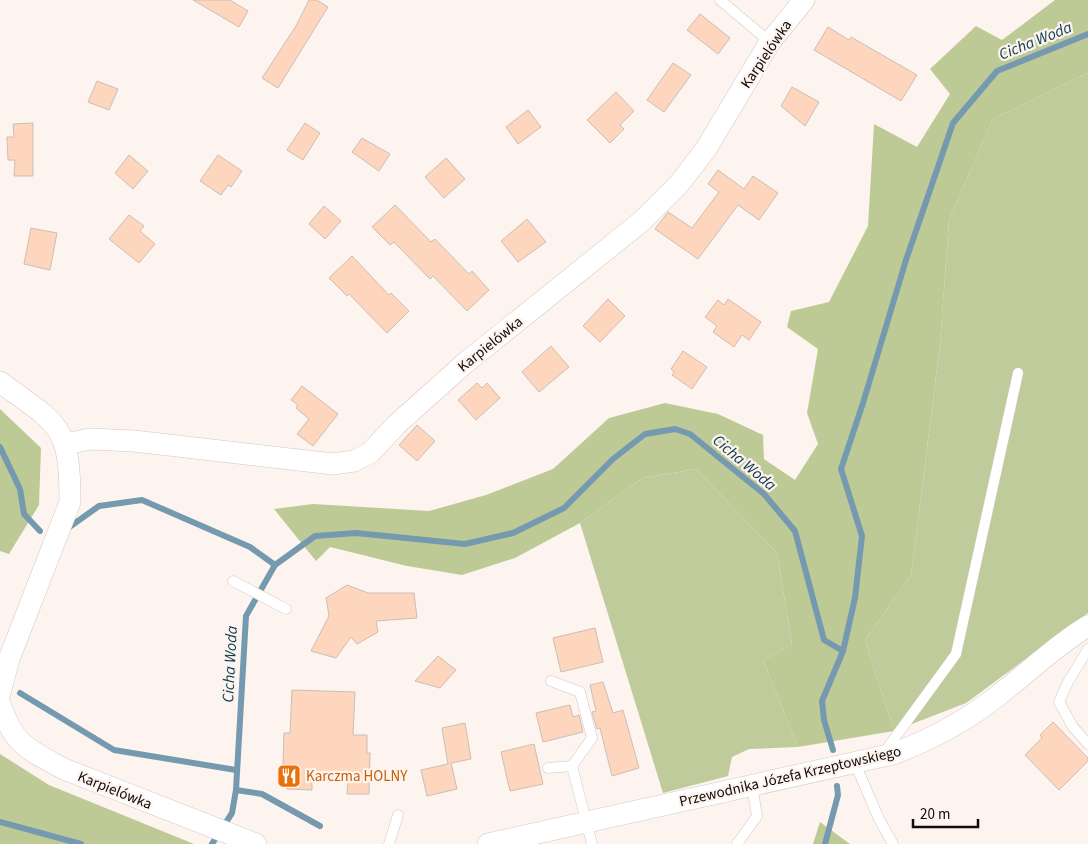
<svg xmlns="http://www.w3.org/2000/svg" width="1088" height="844" font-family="'Source Sans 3',sans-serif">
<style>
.green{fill:#c0cb9c}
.forest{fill:#beca96}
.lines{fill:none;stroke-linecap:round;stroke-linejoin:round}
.stream{stroke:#759aaf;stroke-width:6}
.building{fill:#fed6bd;stroke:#cbbeb6}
.lane-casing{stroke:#d6c7c0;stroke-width:11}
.street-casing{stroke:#d6c7c0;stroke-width:22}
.lane{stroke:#fff;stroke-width:10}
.street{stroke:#fff;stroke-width:21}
.labels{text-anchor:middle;stroke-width:4.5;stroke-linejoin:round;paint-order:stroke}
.street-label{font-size:15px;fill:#0f0b09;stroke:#fdf4ef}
.food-label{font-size:15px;fill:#c56008;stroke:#fdf4ef;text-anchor:start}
.water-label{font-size:16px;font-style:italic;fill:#0d3a4f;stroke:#fdf4ef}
</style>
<rect width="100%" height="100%" fill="#fdf4ef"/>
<g class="green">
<path d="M1088,73V613L966,703L894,731L865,640L911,575L940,344L949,220L993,119Z"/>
<path d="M696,469L777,553L792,645L763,660L798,747L749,749L732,757L728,776L663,793L580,523L643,478Z"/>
</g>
<g class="forest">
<path d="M1055,0H1088V73L993,119L949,220L940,344L911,575L865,640L894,731L798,747L763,660L792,645L777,553L696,469L643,478L580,523L515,558L462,575L407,566L330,547L316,561L274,509L313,504L429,511L486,495L553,469L609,418L665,403L718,414L763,435L764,459L795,480L818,444L807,413L818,349L787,327L791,311L829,302L868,226L874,124L917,147L950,94L930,69L976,26L1002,40Z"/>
<path d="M0,409L41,448L39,505L9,554L0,551Z"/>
<path d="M0,754L49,785L194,844H0Z"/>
<path d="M820,822L850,844H813Z"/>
</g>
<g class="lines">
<g class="stream">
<path d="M0,447L20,489L24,514L40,531"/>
<path d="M68,528L99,506L142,500L250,547L275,565"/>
<path d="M20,693L114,750L236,770"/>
<path d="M833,750L824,720L822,701L843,651"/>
<path d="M236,790L262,794L320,826"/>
<path d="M0,822L81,844"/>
<path d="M212,844L232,813L236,790L246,616L275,565L315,536L356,533L465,544L513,533L564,508L613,459L645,434L675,429L690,434L764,494L795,531L824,640L843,651L855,598L862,536L841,469L863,403L906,260L953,123L997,71L1088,34"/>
<path d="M825,844L838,795L837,786"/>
</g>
</g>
<g class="building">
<path d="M193,0H230L248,11L239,27Z"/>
<path d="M309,0H317L328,7L278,88L262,78L296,26Z"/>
<path d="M700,14L730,38L718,54L687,30Z"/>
<path d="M828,27L849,40L851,37L917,75L901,101L814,50Z"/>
<path d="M673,63L691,75L664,112L647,100Z"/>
<path d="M97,81L118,89L109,110L88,102Z"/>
<path d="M792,87L819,102L805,126L781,106Z"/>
<path d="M616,92L634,111L620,125L624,129L610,143L587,120Z"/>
<path d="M528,110L541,127L518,144L506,127Z"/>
<path d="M33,123V176H14L15,160H8L7,137H14L13,124Z"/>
<path d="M305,123L320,133L303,160L287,150Z"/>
<path d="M362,138L390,154L379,171L352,152Z"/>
<path d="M129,155L148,171L133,189L115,173Z"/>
<path d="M218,155L242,171L231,187L228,185L221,195L200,181Z"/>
<path d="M446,158L465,179L444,198L425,177Z"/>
<path d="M718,170L744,189L753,176L778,193L759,220L738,205L698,259L655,229L668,212L692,228L719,192L708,184Z"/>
<path d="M395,205L431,242L435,239L469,274L472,271L489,290L467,311L433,276L430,279L394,242L390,245L372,227Z"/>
<path d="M324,206L341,221L325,239L309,224Z"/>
<path d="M129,215L144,226L140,231L155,244L139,263L109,239Z"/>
<path d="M527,219L546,242L518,262L501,241Z"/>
<path d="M31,228L57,233L50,270L24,264Z"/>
<path d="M352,256L389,295L391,293L409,311L387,333L349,294L347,296L329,278Z"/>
<path d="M608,299L625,316L600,342L583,326Z"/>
<path d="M728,299L761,322L749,340L742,335L734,347L713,332L717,326L705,317L718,300L724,305Z"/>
<path d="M551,346L569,367L539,392L522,372Z"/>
<path d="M683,351L707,367L692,389L672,375L674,372L671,369Z"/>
<path d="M477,383L482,388L487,383L500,398L476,420L458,400Z"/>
<path d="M302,386L338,414L313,446L297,434L309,419L296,408L298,405L291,400Z"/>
<path d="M417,425L435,441L417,461L399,445Z"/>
<path d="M347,585L368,593H414L417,618L376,621L378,632L357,644L351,637L336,658L311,651L329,616L326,598Z"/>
<path d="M595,628L603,662L561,672L553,638Z"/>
<path d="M438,656L456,670L440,688L415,681Z"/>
<path d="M603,682L613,713L623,710L639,768L612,776L600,728L597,729L592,712L596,711L590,685Z"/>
<path d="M292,690L355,692L353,735H367V753H370L369,794H347L348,779L312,780V790L287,789V768L283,764L284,733H290Z"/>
<path d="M570,705L573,717L579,715L583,732L543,742L536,713Z"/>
<path d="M1053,722L1088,758V761L1059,790L1025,755L1042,738L1040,735Z"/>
<path d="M465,723L471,759L451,763L457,789L427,796L421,770L448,764L442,728Z"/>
<path d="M534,744L543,784L510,791L501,752Z"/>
</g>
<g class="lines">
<g class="lane-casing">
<g id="lane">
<path d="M720,0L770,42"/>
<path d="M233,581L286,609"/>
<path d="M1088,649L1068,682L1059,702L1073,727L1088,744"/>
<path d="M883,754L956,654L1018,373"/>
<path d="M855,763L878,817L893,844"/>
<path d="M572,766L592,844"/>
<path d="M548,768L572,766L592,738L580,692L551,681"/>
<path d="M389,844L398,815"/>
<path d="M737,844L757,816L752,785"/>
</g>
</g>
<g class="street-casing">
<g id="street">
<path d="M0,382C59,425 70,425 70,502L9,659L0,693"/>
<path d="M66,444L90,439L134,441L333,464L354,461L370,453L396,425L464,364L642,221L679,184L706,149L770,42L804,0"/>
<path d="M0,704C14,745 27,749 64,769L256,844"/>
<path d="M488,844L893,754C932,739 968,720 1000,694C1030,671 1056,645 1088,626"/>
</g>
</g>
<use href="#lane" class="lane"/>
<use href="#street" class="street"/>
</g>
<defs>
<g id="restaurant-square" transform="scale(1.25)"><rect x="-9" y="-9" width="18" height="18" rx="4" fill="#e8710a" stroke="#fdf4ef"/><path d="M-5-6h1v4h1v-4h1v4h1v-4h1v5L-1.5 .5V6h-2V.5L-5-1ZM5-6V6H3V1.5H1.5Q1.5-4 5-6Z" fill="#fff"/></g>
</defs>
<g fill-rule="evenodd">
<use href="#restaurant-square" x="289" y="776"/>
</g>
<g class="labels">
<g class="street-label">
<text transform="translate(766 54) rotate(-56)" y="5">Karpielówka</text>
<text transform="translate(490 344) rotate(-39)" y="5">Karpielówka</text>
<text transform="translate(790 776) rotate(-13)" y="5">Przewodnika Józefa Krzeptowskiego</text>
<text transform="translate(115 790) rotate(22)" y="5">Karpielówka</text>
</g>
<g class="food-label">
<text x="306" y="781">Karczma HOLNY</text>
</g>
<g class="water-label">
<text transform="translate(1035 40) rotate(-22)" y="6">Cicha Woda</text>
<text transform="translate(745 462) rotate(40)" y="6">Cicha Woda</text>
<text transform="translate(229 664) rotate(-87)" y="6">Cicha Woda</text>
</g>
</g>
<path d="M913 819v8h65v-8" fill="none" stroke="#0f0b09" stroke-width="2.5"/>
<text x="920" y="819" font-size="15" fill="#0f0b09" stroke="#fdf4ef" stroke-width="4" paint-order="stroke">20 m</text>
</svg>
